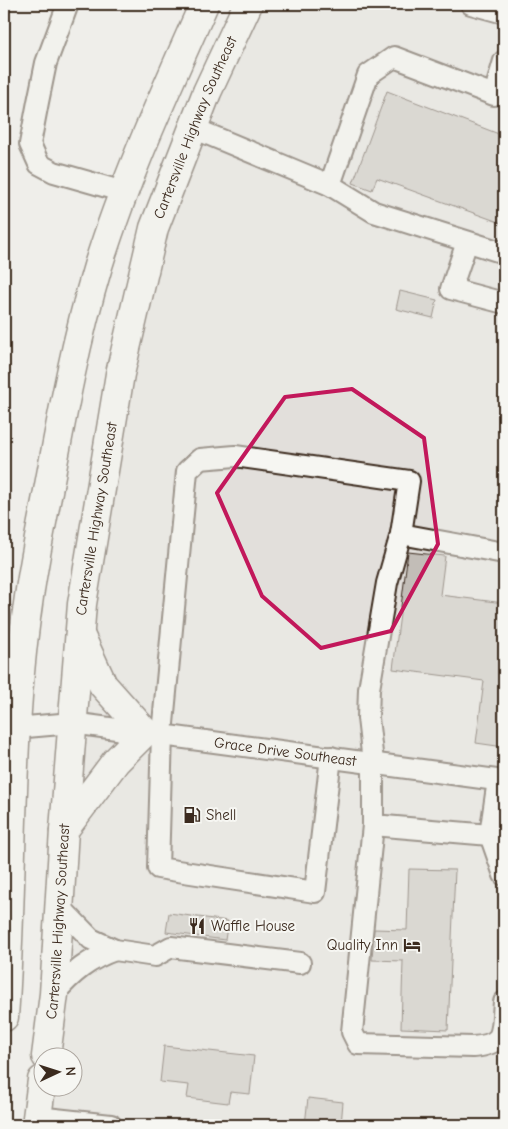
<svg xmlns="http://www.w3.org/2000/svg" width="508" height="1129" font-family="'Comic Neue',sans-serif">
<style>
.built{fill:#e2dfdb}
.building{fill:#c2bdb7;stroke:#3b2a1e}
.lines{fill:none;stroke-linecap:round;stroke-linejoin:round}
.minor-casing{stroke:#3b2a1e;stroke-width:24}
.highway-casing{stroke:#3b2a1e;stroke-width:31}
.minor{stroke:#f6f6f2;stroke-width:20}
.highway{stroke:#f6f6f2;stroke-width:28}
.marked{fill:none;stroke:#c2185b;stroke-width:4;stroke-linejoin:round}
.labels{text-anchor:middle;stroke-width:4;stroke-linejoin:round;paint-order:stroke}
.street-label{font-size:15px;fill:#3b2a1e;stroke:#f6f6f2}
.poi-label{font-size:15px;fill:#3b2a1e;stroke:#f6f6f2;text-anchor:start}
</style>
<rect width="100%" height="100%" fill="#efeeea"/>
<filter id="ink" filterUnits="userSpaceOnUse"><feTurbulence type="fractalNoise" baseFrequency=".02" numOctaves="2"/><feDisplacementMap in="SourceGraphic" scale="10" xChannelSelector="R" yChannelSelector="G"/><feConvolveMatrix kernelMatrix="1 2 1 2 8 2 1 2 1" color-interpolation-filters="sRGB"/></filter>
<g filter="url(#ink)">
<path class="built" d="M248,4H504V1125H37L42,1086H72V1056H46L120,374L207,92Z"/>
<g class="building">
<path d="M387,91L504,136V224L377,178L372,190L353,183Z"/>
<path d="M400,291L437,300L433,318L396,309Z"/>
<path d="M408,552L445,556L440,595L504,603V747L476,743L484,681L393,669Z"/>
<path d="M409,869L455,870L448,1030L401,1028L403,961L372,960L374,929L407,930Z"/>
<path d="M169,913L228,921L225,940L166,932Z"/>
<path d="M164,1046L254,1056L250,1094L230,1092L228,1103L187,1098L189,1085L160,1082Z"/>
<path d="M308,1098L343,1102L341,1125H305Z"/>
</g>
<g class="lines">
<g class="minor-casing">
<g id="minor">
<path d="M68,4L46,63L38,102L30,144L39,164L54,172L124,192"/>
<path d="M471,4L504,13"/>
<path d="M193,128L330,185L368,75L394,57L494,95L504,61"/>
<path d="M330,185L374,212L504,253"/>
<path d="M467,242L451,289L504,303"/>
<path d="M401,534L504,553"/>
<path id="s1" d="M4,732L15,728L72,723L504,781"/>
<path d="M331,757L315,892L158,868L162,734L187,471L200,459L235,456L409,481L401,534L387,583L369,689L368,718L373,762V825L490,835L498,780"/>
<path d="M373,825L352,1032L358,1044L473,1047C507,1044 501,1032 504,1002"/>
<path d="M490,835L504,875"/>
<path d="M59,906L91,939L115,950L155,956L171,947L300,963"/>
<path d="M54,994C72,973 89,959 115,950"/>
<path d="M37,1117L111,1125"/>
</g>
</g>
<g class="highway-casing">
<g id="highway">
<path d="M64,830L116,761L145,732L103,685L81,637"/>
<path d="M4,1017C14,879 8,741 28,604C33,566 41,528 48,491C62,415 76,339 98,266C126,176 166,90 204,4"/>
<path id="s2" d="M46,1056L54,994L64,830L82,604L120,374L154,228L207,92L248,4"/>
<path d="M36,1125L42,1080"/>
</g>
</g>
<use href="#minor" class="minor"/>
<use href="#highway" class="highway"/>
</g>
</g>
<path d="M0 0H508V1129H0ZM352,389L424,438L438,544L391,631L321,648L262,596L217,493L285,397Z" fill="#efeeea" fill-opacity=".55" fill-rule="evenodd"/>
<path class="marked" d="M352,389L424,438L438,544L391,631L321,648L262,596L217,493L285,397Z"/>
<defs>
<g id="fuel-bare" transform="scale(1.35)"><path d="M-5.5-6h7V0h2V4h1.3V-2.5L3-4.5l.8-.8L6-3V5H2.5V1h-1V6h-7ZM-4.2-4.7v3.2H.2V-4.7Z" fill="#3b2a1e" stroke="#f6f6f2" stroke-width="2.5" paint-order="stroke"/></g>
<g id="restaurant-bare" transform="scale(1.35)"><path d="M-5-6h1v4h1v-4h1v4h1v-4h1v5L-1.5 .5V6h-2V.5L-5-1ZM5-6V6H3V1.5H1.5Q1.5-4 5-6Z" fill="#3b2a1e" stroke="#f6f6f2" stroke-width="2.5" paint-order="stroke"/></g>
<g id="hotel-bare" transform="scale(1.35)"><path d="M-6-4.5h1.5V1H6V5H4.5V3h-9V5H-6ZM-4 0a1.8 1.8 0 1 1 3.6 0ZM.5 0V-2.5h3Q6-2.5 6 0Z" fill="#3b2a1e" stroke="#f6f6f2" stroke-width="2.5" paint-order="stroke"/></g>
</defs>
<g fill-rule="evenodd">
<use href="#fuel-bare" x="192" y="815"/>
<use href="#restaurant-bare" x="197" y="926"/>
<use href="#hotel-bare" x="412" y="945"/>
</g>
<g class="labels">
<g class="street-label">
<text dy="5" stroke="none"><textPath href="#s2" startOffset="945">Cartersville Highway Southeast</textPath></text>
<text dy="5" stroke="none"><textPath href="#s2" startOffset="540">Cartersville Highway Southeast</textPath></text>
<text dy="5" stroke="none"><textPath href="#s1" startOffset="284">Grace Drive Southeast</textPath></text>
<text dy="5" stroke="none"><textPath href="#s2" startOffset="135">Cartersville Highway Southeast</textPath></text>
</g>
<g class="poi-label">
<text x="206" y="820">Shell</text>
<text x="211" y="931">Waffle House</text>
<text x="398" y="950" text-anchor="end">Quality Inn</text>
</g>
</g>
<rect width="508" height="1129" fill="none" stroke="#f6f6f2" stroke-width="20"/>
<rect x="10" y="10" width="488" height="1109" fill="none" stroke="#3b2a1e" stroke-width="2" filter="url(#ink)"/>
<g transform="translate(58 1072) rotate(86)"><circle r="24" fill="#f6f6f2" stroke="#aba49d"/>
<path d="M0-4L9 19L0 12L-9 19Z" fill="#3b2a1e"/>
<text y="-8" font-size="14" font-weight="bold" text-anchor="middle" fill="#3b2a1e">N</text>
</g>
</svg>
